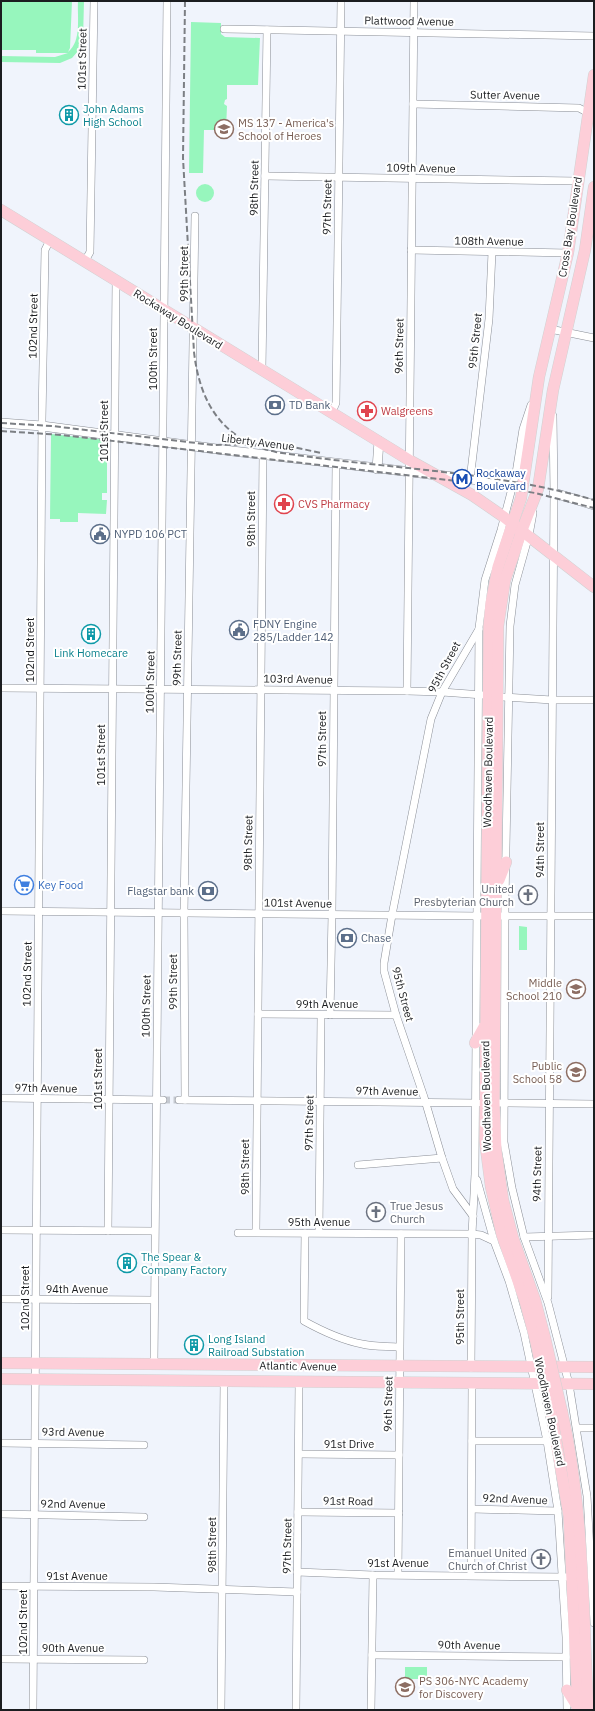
<svg xmlns="http://www.w3.org/2000/svg" width="595" height="1711" font-family="'IBM Plex Sans',sans-serif">
<style>
.green{fill:#97f6bd}
.lines{fill:none;stroke-linecap:round;stroke-linejoin:round}
.minor-tunnel{stroke:#c5c9d0;stroke-width:7;stroke-dasharray:7 3.5;stroke-linecap:butt}
.minor-casing{stroke:#8a8e96;stroke-width:8}
.tertiary-casing{stroke:#8a8e96;stroke-width:10}
.primary-casing{stroke:#d1d2d2;stroke-width:12}
.minor{stroke:#fff;stroke-width:7}
.tertiary{stroke:#fff;stroke-width:9}
.primary{stroke:#fdced8;stroke-width:11}
.rail{stroke:#7c7f84;stroke-width:2;stroke-dasharray:6 3;stroke-linecap:butt}
.primary-bridge-casing{stroke:#d1d2d2;stroke-width:12;stroke-linecap:butt}
.primary-bridge{stroke:#fdced8;stroke-width:11}
.labels{text-anchor:middle;stroke-width:4;stroke-linejoin:round;paint-order:stroke}
.street-label{font-size:11px;fill:#1b1d20;stroke:#fff}
.culture-label{font-size:11px;fill:#0d838f;stroke:#fff;text-anchor:start}
.education-label{font-size:11px;fill:#785e54;stroke:#fff;text-anchor:start}
.service-label{font-size:11px;fill:#4e5e75;stroke:#fff;text-anchor:start}
.health-label{font-size:11px;fill:#be3a42;stroke:#fff;text-anchor:start}
.transit-label{font-size:11px;fill:#164399;stroke:#fff;text-anchor:start}
.shop-label{font-size:11px;fill:#366cbe;stroke:#fff;text-anchor:start}
.worship-label{font-size:11px;fill:#5b616d;stroke:#fff;text-anchor:end}
</style>
<rect width="100%" height="100%" fill="#f0f4fc"/>
<g class="green">
<path d="M1,1H72L70,48L68,52C82,41 77,17 78,1H84L83,40L78,51L72,58L60,63L1,62V56L55,57L68,53H36V50H1Z"/>
<path d="M191,22L221,23V34L225,37L260,38L258,85H227V99L225,100L224,104L227,106L226,130H204L203,173H189Z"/>
<circle cx="205" cy="193" r="9"/>
<path d="M51,434L107,440V493H102V500H107L106,514L78,513V522H60V519H50Z"/>
<path d="M519,926L527,927V950H519Z"/>
<rect x="405" y="1667" width="22" height="12"/>
</g>
<g class="lines">
<path class="minor-tunnel" d="M163,1100H179"/>
<g class="minor-casing">
<g id="minor">
<path d="M224,29L594,36"/>
<path d="M413,104L579,108L594,116"/>
<path d="M265,176L578,181"/>
<path d="M411,250L568,253"/>
<path d="M85,261L90,252L94,1"/>
<path d="M550,329L594,338"/>
<path d="M262,370L267,30"/>
<path d="M332,412L336,403L341,1"/>
<path d="M470,480L489,319L492,252"/>
<path d="M533,513L529,535L515,585L510,626L505,903L504,1142L512,1188L524,1237L548,1303L569,1384L587,1496L594,1623"/>
<path d="M1,688L407,691L442,692L483,695"/>
<path d="M407,691L414,1"/>
<path d="M503,697L552,700H594"/>
<path d="M1,911L480,916"/>
<path d="M502,916H594"/>
<path d="M258,1014L396,1015"/>
<path d="M330,1015L332,914L336,464"/>
<path d="M1,1098L163,1100"/>
<path d="M179,1100L478,1103"/>
<path d="M185,1100L184,913L195,216"/>
<path d="M500,1103L594,1104"/>
<path d="M358,1165L442,1158"/>
<path d="M477,1180L494,1241L509,1281L524,1333L547,1441L558,1511L566,1637L567,1710"/>
<path d="M473,1216L453,1189L442,1158L424,1097L396,1015L384,971V963L392,915L431,719L442,692L479,629"/>
<path d="M1,1230L154,1231"/>
<path d="M108,1231L116,280"/>
<path d="M256,1232L263,454"/>
<path d="M319,1232L321,1015"/>
<path d="M238,1233L472,1234L481,1235L494,1241"/>
<path d="M305,1233L304,1321C322,1331 341,1340 362,1344C374,1347 387,1346 399,1347"/>
<path d="M524,1237L594,1235"/>
<path d="M548,1297L554,493L553,416"/>
<path d="M1,1299L154,1300"/>
<path d="M154,1364L167,1"/>
<path d="M471,1368L472,1234L475,1174L479,628L485,580L501,530L516,473L523,429L531,405"/>
<path d="M577,1428H594"/>
<path d="M472,1441H547"/>
<path d="M1,1443L144,1445"/>
<path d="M299,1454L399,1455"/>
<path d="M472,1509L558,1511"/>
<path d="M298,1512L399,1513"/>
<path d="M1,1514L144,1517"/>
<path d="M297,1572L373,1575L566,1577"/>
<path d="M398,1574L401,1234"/>
<path d="M471,1575L472,1383"/>
<path d="M1,1586L154,1587L297,1592"/>
<path d="M372,1655L566,1657"/>
<path d="M1,1659L144,1660"/>
<path d="M33,1710L42,420L45,250L50,240"/>
<path d="M221,1710L224,1381"/>
<path d="M296,1710L299,1382"/>
<path d="M371,1710L373,1575"/>
</g>
</g>
<g class="tertiary-casing">
<g id="tertiary">
<path d="M1,423L42,426L232,451L513,484"/>
<path d="M377,469L379,441"/>
<path d="M554,493L594,505"/>
</g>
</g>
<g class="primary-casing">
<g id="primary">
<path d="M1,210L409,460L472,495L504,517L594,587"/>
<path d="M499,880L506,862"/>
<path d="M475,1043L484,1027"/>
<path d="M535,1338L525,1301L502,1235L491,1187L485,1141L489,626L491,603L498,567L521,498L539,377L568,253L594,75"/>
<path d="M545,1338L535,1300L513,1238L503,1200L496,1151L494,1103L498,626L505,580L522,530L538,489L553,390L585,250L594,187"/>
<path d="M1,1363L594,1367"/>
<path d="M1,1379L594,1384"/>
<path d="M551,1412L569,1516L578,1710"/>
<path d="M562,1412C584,1510 583,1611 588,1710"/>
<path d="M567,1690L577,1706"/>
</g>
</g>
<use href="#minor" class="minor"/>
<use href="#tertiary" class="tertiary"/>
<use href="#primary" class="primary"/>
<g class="rail">
<path d="M185,1L183,158L194,352C200,404 223,440 276,452C382,469 491,470 594,500"/>
<path d="M1,423L52,426L213,445L270,444L293,447L321,453"/>
<path d="M1,431L62,435L482,484L535,493L594,508"/>
</g>
<g class="primary-bridge-casing">
<g id="primary-bridge">
<path d="M535,1338L551,1412"/>
<path d="M545,1338L562,1412"/>
</g>
</g>
<use href="#primary-bridge" class="primary-bridge"/>
</g>
<defs>
<g id="building-ring" transform="scale(1)"><circle r="9.5" fill="#fff" stroke="#0f9aa8" stroke-width="1.5"/><path d="M-4-6H4V6H1V3H-1V6H-4ZM-2.5-4.3h1.7v1.8h-1.7ZM.8-4.3h1.7v1.8H.8ZM-2.5-1h1.7V.8h-1.7ZM.8-1h1.7V.8H.8Z" fill="#0f9aa8"/></g>
<g id="school-ring" transform="scale(1)"><circle r="9.5" fill="#fff" stroke="#8d6e63" stroke-width="1.5"/><path d="M0-5L7-2L0 1L-7-2ZM-4 1L0 2.5L4 1V4Q0 6-4 4Z" fill="#8d6e63"/></g>
<g id="bank-ring" transform="scale(1)"><circle r="9.5" fill="#fff" stroke="#5c6f8a" stroke-width="1.5"/><path d="M-6-4H6V4H-6ZM0-2.3a2.3 2.3 0 1 0 0 4.6a2.3 2.3 0 1 0 0-4.6Z" fill="#5c6f8a"/></g>
<g id="pharmacy-ring" transform="scale(1)"><circle r="9.5" fill="#fff" stroke="#e0444e" stroke-width="1.5"/><path d="M-2-6h4v4h4v4h-4v4h-4v-4h-4v-4h4Z" fill="#e0444e"/></g>
<g id="metro-ring" transform="scale(1)"><circle r="9.5" fill="#fff" stroke="#1a4fb4" stroke-width="1.5"/><path d="M-5.5 5V-5H-3L0 0L3-5H5.5V5H3V-.5L0 4L-3-.5V5Z" fill="#1a4fb4"/></g>
<g id="civic-ring" transform="scale(1)"><circle r="9.5" fill="#fff" stroke="#5c6f8a" stroke-width="1.5"/><path d="M-.6-6.5H3V-4.5H.6V-3L4-1V1h2V6H-6V1h2V-1L-.6-3ZM-1.2 2.5V6h2.4V2.5Z" fill="#5c6f8a"/></g>
<g id="supermarket-ring" transform="scale(1)"><circle r="9.5" fill="#fff" stroke="#3f7fe0" stroke-width="1.5"/><path d="M-6-5.5h2.5l.6 2H6L4.5 2H-2.5L-4.4-4H-6ZM-1.5 3.2a1.3 1.3 0 1 0 .1 0ZM3 3.2a1.3 1.3 0 1 0 .1 0Z" fill="#3f7fe0"/></g>
<g id="church-ring" transform="scale(1)"><circle r="9.5" fill="#fff" stroke="#6b7280" stroke-width="1.5"/><path d="M-1.2-6h2.4v3.5h3.3v2.4h-3.3V6h-2.4V-.1h-3.3v-2.4h3.3Z" fill="#6b7280"/></g>
</defs>
<g fill-rule="evenodd">
<use href="#building-ring" x="69" y="115"/>
<use href="#school-ring" x="224" y="129"/>
<use href="#bank-ring" x="275" y="405"/>
<use href="#pharmacy-ring" x="367" y="411"/>
<use href="#metro-ring" x="462" y="479"/>
<use href="#pharmacy-ring" x="284" y="504"/>
<use href="#civic-ring" x="100" y="534"/>
<use href="#civic-ring" x="239" y="630"/>
<use href="#building-ring" x="91" y="634"/>
<use href="#supermarket-ring" x="24" y="885"/>
<use href="#bank-ring" x="208" y="891"/>
<use href="#church-ring" x="528" y="895"/>
<use href="#bank-ring" x="347" y="938"/>
<use href="#school-ring" x="576" y="989"/>
<use href="#school-ring" x="576" y="1072"/>
<use href="#church-ring" x="376" y="1212"/>
<use href="#building-ring" x="127" y="1263"/>
<use href="#building-ring" x="194" y="1345"/>
<use href="#church-ring" x="541" y="1559"/>
<use href="#school-ring" x="405" y="1687"/>
</g>
<g class="labels">
<g class="street-label">
<text transform="translate(409 21) rotate(1)" y="4">Plattwood Avenue</text>
<text transform="translate(82 59) rotate(-89)" y="4">101st Street</text>
<text transform="translate(505 95) rotate(1)" y="4">Sutter Avenue</text>
<text transform="translate(421 168) rotate(1)" y="4">109th Avenue</text>
<text transform="translate(254 188) rotate(-89)" y="4">98th Street</text>
<text transform="translate(327 207) rotate(-89)" y="4">97th Street</text>
<text transform="translate(570 227) rotate(-81)" y="4">Cross Bay Boulevard</text>
<text transform="translate(489 241) rotate(1)" y="4">108th Avenue</text>
<text transform="translate(184 274) rotate(-90)" y="4">99th Street</text>
<text transform="translate(178 319) rotate(32)" y="4">Rockaway Boulevard</text>
<text transform="translate(33 326) rotate(-89)" y="4">102nd Street</text>
<text transform="translate(475 341) rotate(-84)" y="4">95th Street</text>
<text transform="translate(399 346) rotate(-89)" y="4">96th Street</text>
<text transform="translate(153 359) rotate(-90)" y="4">100th Street</text>
<text transform="translate(104 431) rotate(-90)" y="4">101st Street</text>
<text transform="translate(258 442) rotate(7)" y="4">Liberty Avenue</text>
<text transform="translate(251 519) rotate(-90)" y="4">98th Street</text>
<text transform="translate(30 650) rotate(-90)" y="4">102nd Street</text>
<text transform="translate(177 658) rotate(-89)" y="4">99th Street</text>
<text transform="translate(444 667) rotate(-62)" y="4">95th Street</text>
<text transform="translate(298 679) rotate(1)" y="4">103rd Avenue</text>
<text transform="translate(150 682) rotate(-89)" y="4">100th Street</text>
<text transform="translate(322 739) rotate(-90)" y="4">97th Street</text>
<text transform="translate(101 755) rotate(-90)" y="4">101st Street</text>
<text transform="translate(488 772) rotate(-89)" y="4">Woodhaven Boulevard</text>
<text transform="translate(248 843) rotate(-89)" y="4">98th Street</text>
<text transform="translate(540 850) rotate(-90)" y="4">94th Street</text>
<text transform="translate(298 903) rotate(1)" y="4">101st Avenue</text>
<text transform="translate(27 974) rotate(-89)" y="4">102nd Street</text>
<text transform="translate(173 982) rotate(-90)" y="4">99th Street</text>
<text transform="translate(403 994) rotate(75)" y="4">95th Street</text>
<text x="327" y="1008">99th Avenue</text>
<text transform="translate(146 1006) rotate(-89)" y="4">100th Street</text>
<text transform="translate(98 1079) rotate(-90)" y="4">101st Street</text>
<text transform="translate(46 1088) rotate(1)" y="4">97th Avenue</text>
<text transform="translate(387 1091) rotate(1)" y="4">97th Avenue</text>
<text transform="translate(486 1096) rotate(-91)" y="4">Woodhaven Boulevard</text>
<text transform="translate(309 1123) rotate(-89)" y="4">97th Street</text>
<text transform="translate(245 1167) rotate(-90)" y="4">98th Street</text>
<text transform="translate(537 1174) rotate(-89)" y="4">94th Street</text>
<text x="319" y="1226">95th Avenue</text>
<text x="77" y="1293">94th Avenue</text>
<text transform="translate(25 1298) rotate(-90)" y="4">102nd Street</text>
<text transform="translate(460 1317) rotate(-90)" y="4">95th Street</text>
<text transform="translate(298 1366) rotate(1)" y="4">Atlantic Avenue</text>
<text transform="translate(388 1404) rotate(-89)" y="4">96th Street</text>
<text transform="translate(550 1412) rotate(78)" y="4">Woodhaven Boulevard</text>
<text transform="translate(73 1432) rotate(1)" y="4">93rd Avenue</text>
<text x="349" y="1448">91st Drive</text>
<text transform="translate(515 1499) rotate(2)" y="4">92nd Avenue</text>
<text transform="translate(348 1501) rotate(1)" y="4">91st Road</text>
<text transform="translate(73 1504) rotate(1)" y="4">92nd Avenue</text>
<text transform="translate(212 1545) rotate(-90)" y="4">98th Street</text>
<text transform="translate(287 1546) rotate(-89)" y="4">97th Street</text>
<text x="398" y="1567">91st Avenue</text>
<text x="77" y="1580">91st Avenue</text>
<text transform="translate(23 1622) rotate(-90)" y="4">102nd Street</text>
<text transform="translate(469 1645) rotate(1)" y="4">90th Avenue</text>
<text x="73" y="1652">90th Avenue</text>
</g>
<g class="culture-label">
<text x="83" y="113">John Adams<tspan x="83" dy="13">High School</tspan></text>
<text x="91" y="657" text-anchor="middle">Link Homecare</text>
<text x="141" y="1261">The Spear &amp;<tspan x="141" dy="13">Company Factory</tspan></text>
<text x="208" y="1343">Long Island<tspan x="208" dy="13">Railroad Substation</tspan></text>
</g>
<g class="education-label">
<text x="238" y="127">MS 137 - America's<tspan x="238" dy="13">School of Heroes</tspan></text>
<text x="562" y="987" text-anchor="end">Middle<tspan x="562" dy="13">School 210</tspan></text>
<text x="562" y="1070" text-anchor="end">Public<tspan x="562" dy="13">School 58</tspan></text>
<text x="419" y="1685">PS 306-NYC Academy<tspan x="419" dy="13">for Discovery</tspan></text>
</g>
<g class="service-label">
<text x="289" y="409">TD Bank</text>
<text x="114" y="538">NYPD 106 PCT</text>
<text x="253" y="628">FDNY Engine<tspan x="253" dy="13">285/Ladder 142</tspan></text>
<text x="194" y="895" text-anchor="end">Flagstar bank</text>
<text x="361" y="942">Chase</text>
</g>
<g class="health-label">
<text x="381" y="415">Walgreens</text>
<text x="298" y="508">CVS Pharmacy</text>
</g>
<g class="transit-label">
<text x="476" y="477">Rockaway<tspan x="476" dy="13">Boulevard</tspan></text>
</g>
<g class="shop-label">
<text x="38" y="889">Key Food</text>
</g>
<g class="worship-label">
<text x="514" y="893">United<tspan x="514" dy="13">Presbyterian Church</tspan></text>
<text x="390" y="1210" text-anchor="start">True Jesus<tspan x="390" dy="13">Church</tspan></text>
<text x="527" y="1557">Emanuel United<tspan x="527" dy="13">Church of Christ</tspan></text>
</g>
</g>
<rect width="595" height="1711" fill="none" stroke="#1b1d20" stroke-width="4"/>
</svg>
